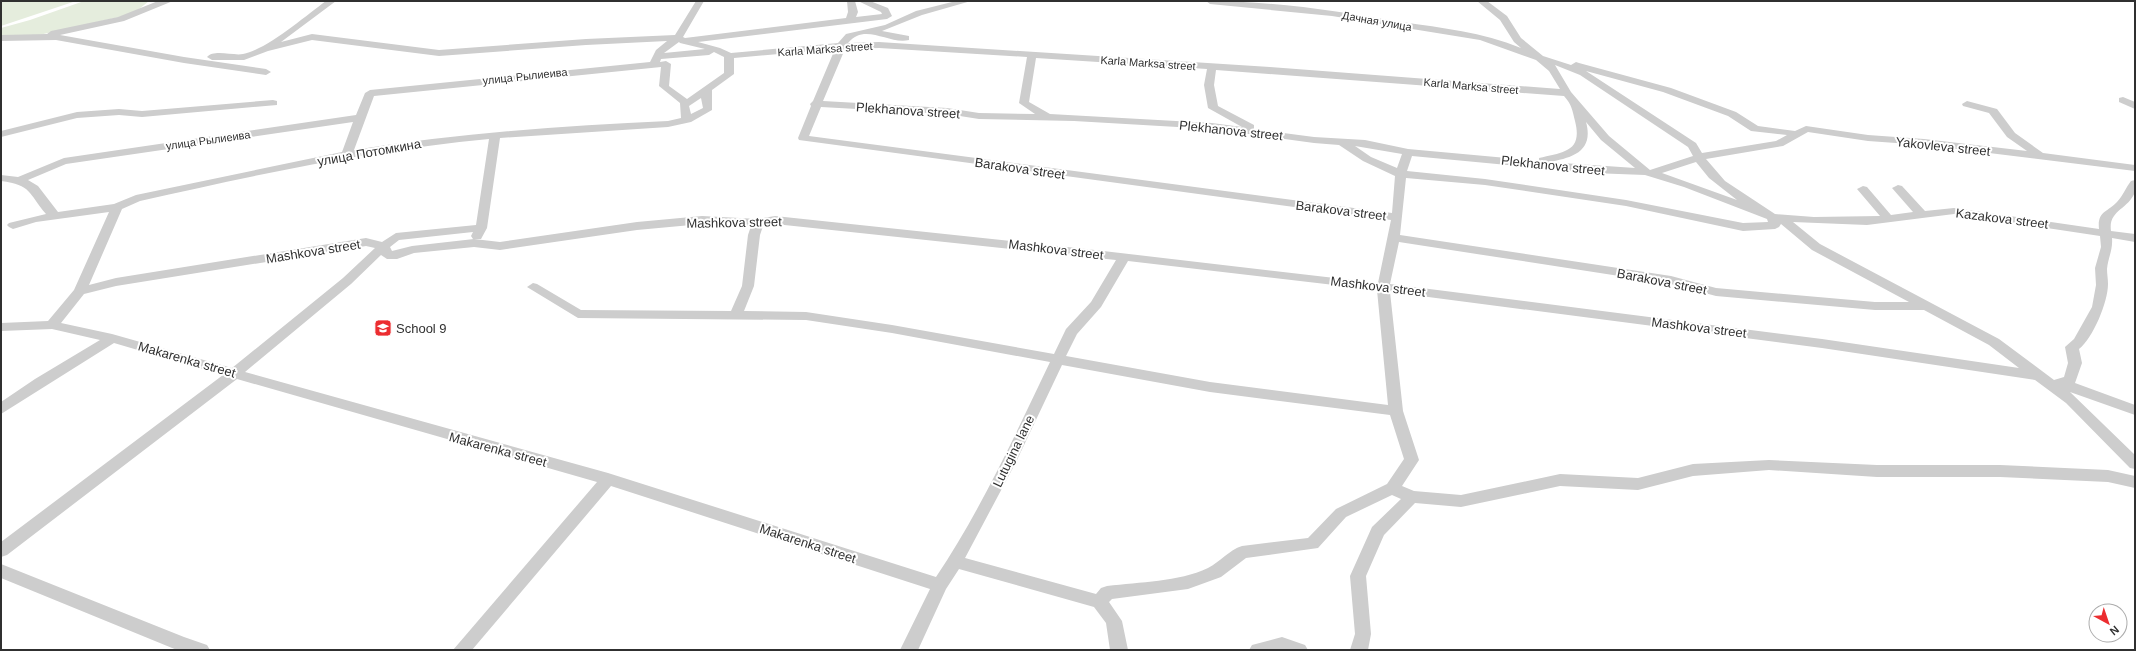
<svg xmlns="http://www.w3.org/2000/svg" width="2136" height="651" font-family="Arial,sans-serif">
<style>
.green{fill:#e5eddd}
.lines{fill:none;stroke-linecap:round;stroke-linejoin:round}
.minor{fill:#cdcdcd;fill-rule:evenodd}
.labels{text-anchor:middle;stroke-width:4;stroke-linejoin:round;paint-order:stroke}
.far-street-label{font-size:11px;fill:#303030;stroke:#fff}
.street-label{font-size:13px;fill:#303030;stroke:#fff}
.poi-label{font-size:13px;fill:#303030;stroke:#fff;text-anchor:start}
</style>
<rect width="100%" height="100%" fill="#fff"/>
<g class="green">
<path d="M1,1H76L1,26Z"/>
<path d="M84,1H149L134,13L119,17L39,35L1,36V28L30,20Z"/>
</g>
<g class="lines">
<g class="minor">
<path d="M158,1H173L124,21L60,35L184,57L266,69L271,72L266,75L184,63L56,40L1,41V35L47,34L51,31L118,17Z"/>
<path d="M326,1H336L281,42L312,34L439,50L586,39L675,35L696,1H704L683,37L685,38L846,18L848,12L847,1H855L858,12L856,17L882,14L881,12L858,1H870L888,8L892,16L887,19L698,42L720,48L731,53L838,43L846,34L885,25L916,11L956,1H971L922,15L882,31L909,36V40C889,45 865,22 848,43L879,42L1270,67L1560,89L1549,71L1536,60L1480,40L1332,16L1210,4L1206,1C1272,1 1337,11 1402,22C1442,28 1482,32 1521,48L1514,42L1500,20L1477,1H1487L1507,16L1521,38L1543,56L1571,65L1576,62L1579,63L1671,88L1736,112L1758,126L1795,131L1806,126L1868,135L1924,139L2027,151L2007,137L1989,113L1963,106L1962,104L1967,101L1997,109L2015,133L2043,153L2135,165V171L1924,145L1868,141L1808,132L1783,146L1706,159L1725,181L1775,214L1814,217L1880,216L1857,189L1863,186L1867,187L1891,215L1913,212L1892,188L1898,185L1902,186L1925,211L1954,208L2099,229C2097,211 2108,212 2117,202C2123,196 2126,187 2131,181L2135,180C2135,183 2136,189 2135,192C2128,210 2108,210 2111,231L2135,234V242L2112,238C2113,250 2108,258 2107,269C2107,274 2108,279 2108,284C2108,302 2093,338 2079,349L2082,363L2075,383L2135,405V415L2070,392L2135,455V469L2130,468L2066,403L2035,380L1822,348L1390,292L1403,411L1419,460L1402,486L1414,491L1461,495L1560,474L1638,478L1693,464L1769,460L1877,465H2000L2108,470L2135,476V488L2108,482L2000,477H1877L1769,470L1693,476L1638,490L1560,486L1461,507L1415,503L1384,535L1366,576L1371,634L1368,650H1350L1355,634L1350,576L1372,527L1401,499L1392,495L1346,517L1318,548L1246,558L1221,577L1188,589L1112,599L1109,602L1122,621L1128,650H1110L1106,623L1094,607L959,569L946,589L918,650H900L930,589L611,486L472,650H453L597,482L237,379L7,555L1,557V542L223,375L114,343L1,414V402L35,379L100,340L52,329L1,331V323L48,321L74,290L109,212L36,222L13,229L9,227L7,225L9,223L46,214C28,193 32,185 1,181V175L18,177L64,158L356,115L365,93L370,90L650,62L656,50L667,41L586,45L439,56L312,40L268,51L244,60H212L207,57C214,49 233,56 243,54C268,49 305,16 326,1ZM679,42L680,43L705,49L664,53ZM879,48L1027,57L1019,103L1035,114L979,113L947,108L823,101L845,49ZM835,49L813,101L810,104L811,106L798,138L799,140L1391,220L1378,283L1086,249L775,216L758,219L702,216L637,222L500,242L474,239L412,246L392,251L390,247L399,240L473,232L471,236L473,239H481L487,228L500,138L668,127L691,122L712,110V90L734,74V58ZM714,52L724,57V73L687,99L669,86L671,64L666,61L660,62L661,59L709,55ZM1036,58L1207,69L1204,85L1208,108L1242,127L1212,123L1050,114L1029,102ZM1555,65L1580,75L1688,147L1693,156L1650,170L1609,136L1571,92ZM661,67L659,86L680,103L681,118L668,121C562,126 459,133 354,150L374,96ZM1216,70L1564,96C1572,105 1572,109 1575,121C1583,152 1563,152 1539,158V161L1408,149L1365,140L1314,137L1254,129V125L1218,106L1214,85ZM1586,71L1663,92L1728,116L1751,131L1787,135L1776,141L1702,153L1696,143ZM701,98L703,108L691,114L689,106ZM821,107L947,114L979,119L1074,121L1212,129L1314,143L1339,145L1363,161L1395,176L1392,213L809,136ZM353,122L342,152L136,195L114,204L58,212L38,186L28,180L66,164ZM1586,122L1601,140L1635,168L1548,162C1573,158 1594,151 1586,122ZM489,139L476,225L396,233L382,242L366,238L116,278L89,285L122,209L140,201C255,175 371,150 489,139ZM1355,146L1402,154L1397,168L1371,157ZM1412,156L1592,173L1645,175L1684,187L1767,219L1768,222L1743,223L1626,200L1485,179L1407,171ZM1696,162L1709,178L1737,200L1662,173ZM1406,178L1485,185L1626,206L1743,231L1775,229L1779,227L1781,224L1812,250L1909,302H1875L1716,288L1671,276L1400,235ZM1954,214L2100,236L2101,247L2095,268L2096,285L2092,307L2074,339L2065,347L2068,363L2064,377L2054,380L1999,339L1820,244L1793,222L1867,225ZM702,224L751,226L748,235L742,286L731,311L581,310L537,284L533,283L527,287L578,318L806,320L892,333L1050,362C1015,435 981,510 936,577L608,473L245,372L351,284L381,255L387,259H397L414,253L474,247L500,250L637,230ZM775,224L1116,260L1091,302L1066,329L1054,354L892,325L806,312L744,311L754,286L760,235L763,226ZM1399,242L1671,284L1716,296L1875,310H1924L1989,345L2019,368L1822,339L1390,284ZM366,246L375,248L343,278L232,368L112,334L61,323L84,294L116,286ZM1128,261L1377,290L1388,405L1210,382L1066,356L1077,334L1101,307ZM1062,365L1210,392L1390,415L1404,459L1387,484L1336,509L1308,538L1242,546C1229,550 1220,562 1208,568C1178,582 1140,582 1107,586L1101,588L1096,594L965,558L1015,464Z"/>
<path d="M2123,97L2135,102V109L2119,102V98Z"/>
<path d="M273,100L277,101V105L142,117L119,115L77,118L1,137V131L77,112L119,109L142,111Z"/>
<path d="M1,564L184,637L207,645L210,650H177L1,578Z"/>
<path d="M1282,637L1305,645L1308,650H1249L1252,645Z"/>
</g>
</g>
<defs>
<g id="school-square" transform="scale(0.9)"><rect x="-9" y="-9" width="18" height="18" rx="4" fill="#ec2d30" stroke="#fff"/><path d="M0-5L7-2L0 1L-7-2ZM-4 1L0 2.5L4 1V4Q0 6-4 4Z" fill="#fff"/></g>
</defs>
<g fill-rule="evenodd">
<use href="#school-square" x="383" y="328"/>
</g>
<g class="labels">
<g class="far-street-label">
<text transform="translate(1377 21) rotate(10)" y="4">Дачная улица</text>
<text transform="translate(825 49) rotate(-4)" y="4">Karla Marksa street</text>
<text transform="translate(1148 63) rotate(4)" y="4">Karla Marksa street</text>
<text transform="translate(525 76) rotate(-6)" y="4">улица Рылиеива</text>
<text transform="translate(1471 86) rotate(5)" y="4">Karla Marksa street</text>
<text transform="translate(208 140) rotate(-8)" y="4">улица Рылиеива</text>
</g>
<g class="street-label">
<text transform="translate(908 110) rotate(4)" y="5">Plekhanova street</text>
<text transform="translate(1231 130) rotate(6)" y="5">Plekhanova street</text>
<text transform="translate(1943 146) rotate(6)" y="5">Yakovleva street</text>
<text transform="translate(369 152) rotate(-10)" y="5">улица Потомкина</text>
<text transform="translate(1553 165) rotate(6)" y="5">Plekhanova street</text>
<text transform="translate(1020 168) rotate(8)" y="5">Barakova street</text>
<text transform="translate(1341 210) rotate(7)" y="5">Barakova street</text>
<text transform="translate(2002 218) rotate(7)" y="5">Kazakova street</text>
<text transform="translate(734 222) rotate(-1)" y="5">Mashkova street</text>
<text transform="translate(1056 249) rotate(7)" y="5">Mashkova street</text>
<text transform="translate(313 251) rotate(-9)" y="5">Mashkova street</text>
<text transform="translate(1662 281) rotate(11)" y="5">Barakova street</text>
<text transform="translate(1378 286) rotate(7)" y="5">Mashkova street</text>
<text transform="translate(1699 327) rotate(7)" y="5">Mashkova street</text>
<text transform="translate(187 359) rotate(16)" y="5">Makarenka street</text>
<text transform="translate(498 449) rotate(15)" y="5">Makarenka street</text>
<text transform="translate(1013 451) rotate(-64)" y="5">Lutugina lane</text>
<text transform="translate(808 543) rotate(18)" y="5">Makarenka street</text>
</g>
<g class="poi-label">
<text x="396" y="333">School 9</text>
</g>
</g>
<rect width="2136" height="651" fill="none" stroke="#303030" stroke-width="4"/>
<g transform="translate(2108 623) rotate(140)"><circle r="19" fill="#ffffff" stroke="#acacac"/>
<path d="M0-3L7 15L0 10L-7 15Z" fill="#ec2d30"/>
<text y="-6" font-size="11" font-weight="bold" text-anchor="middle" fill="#303030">N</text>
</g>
</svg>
